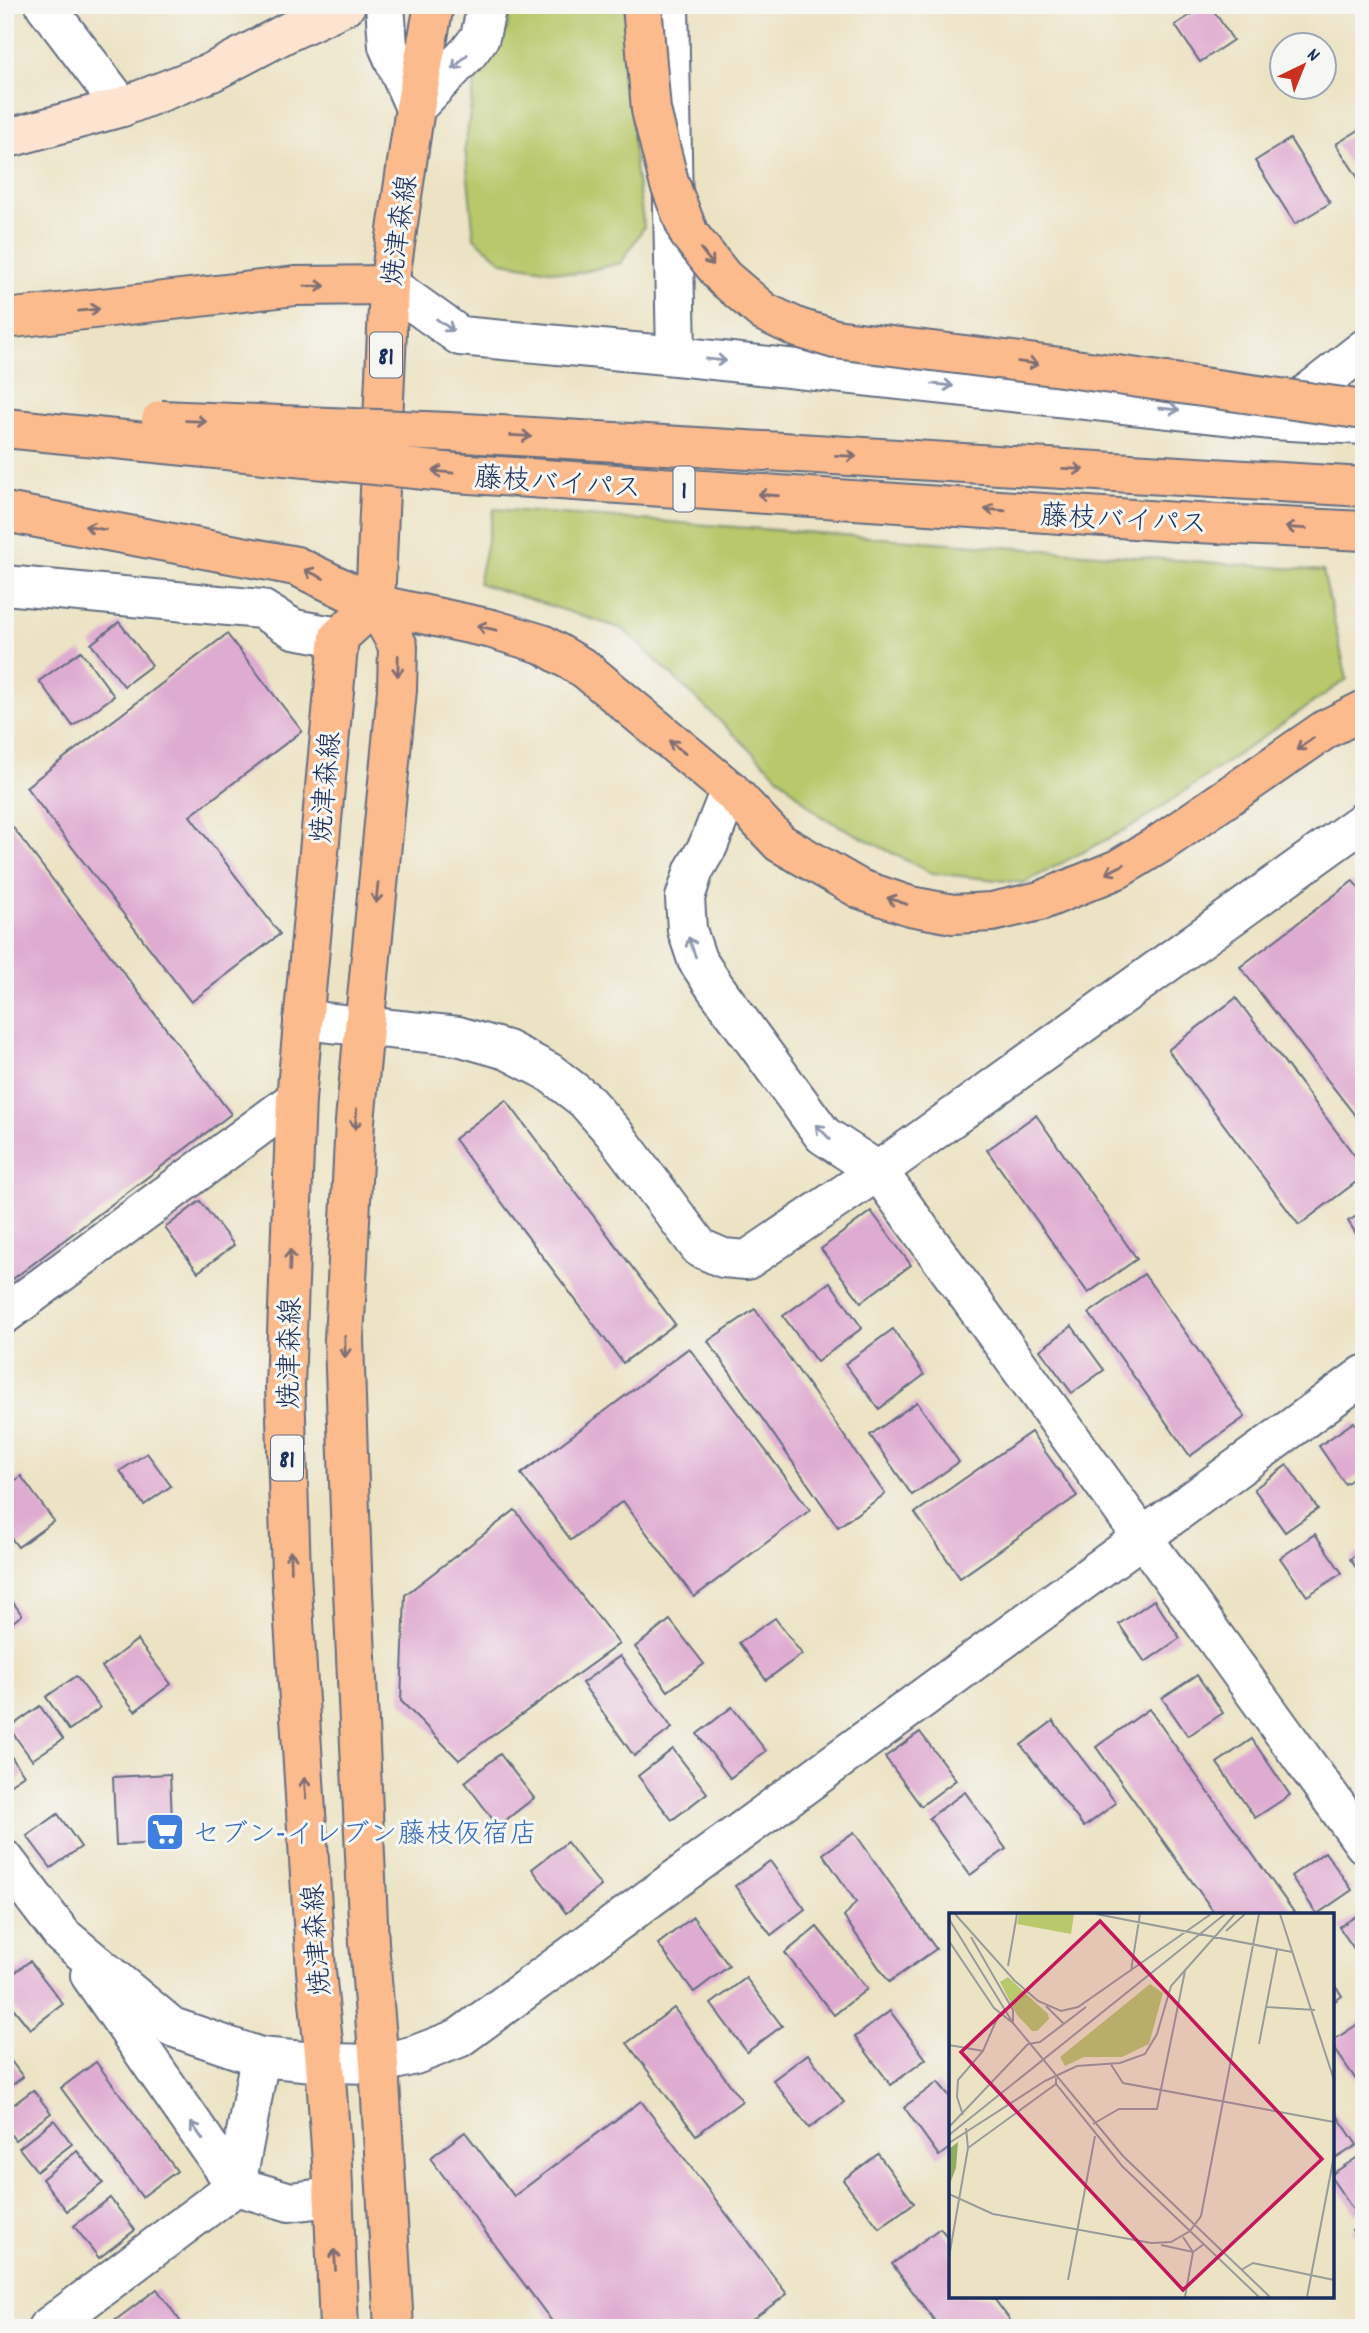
<svg xmlns="http://www.w3.org/2000/svg" width="1369" height="2333" font-family="Dekko,'Klee One',sans-serif">
<style>
.green{fill:#b8c86b;stroke:#6a7c64;stroke-width:2}
.building{fill:#dfacd1}
.lines{fill:none;stroke-linecap:round;stroke-linejoin:round}
.street-casing{stroke:#646e82;stroke-width:42}
.secondary-casing{stroke:#646e82;stroke-width:42}
.primary-casing{stroke:#646e82;stroke-width:42}
.highway-casing{stroke:#646e82;stroke-width:42}
.street{stroke:#fff;stroke-width:38}
.secondary{stroke:#fde4d1;stroke-width:38}
.primary{stroke:#fbbb8d;stroke-width:38}
.highway{stroke:#fbbb8d;stroke-width:38}
.highway-bridge-casing{stroke:#646e82;stroke-width:42;stroke-linecap:butt}
.highway-bridge{stroke:#fbbb8d;stroke-width:38}
.oneway{stroke:#8d97ae}
.oneway2{stroke:#806e73}
.labels{text-anchor:middle;stroke-width:6;stroke-linejoin:round;paint-order:stroke}
.shield{fill:#f6f6f2;stroke:#5d6b8a;stroke-width:2}
.shield-label{font-size:26px;font-weight:bold;fill:#1b2f5e}
.street-label{font-size:28px;fill:#1b2f5e;stroke:#f6f6f2}
.shop-label{font-size:28px;fill:#366cbe;stroke:#f6f6f2;text-anchor:start}
.inset-road{fill:none;stroke:#989b9b;stroke-width:2}
.view{fill:#c2185b;fill-opacity:0.15;stroke:#c2185b;stroke-width:3.5}
.inset-edge{fill:none;stroke:#1b2f5e;stroke-width:3.5}
</style>
<rect width="100%" height="100%" fill="#f6f6f2"/>
<filter id="ink" filterUnits="userSpaceOnUse"><feTurbulence type="fractalNoise" baseFrequency=".0143" numOctaves="2"/><feDisplacementMap in="SourceGraphic" scale="14" xChannelSelector="R" yChannelSelector="G"/><feConvolveMatrix kernelMatrix="1 2 1 2 8 2 1 2 1" color-interpolation-filters="sRGB"/></filter>
<filter id="wash" filterUnits="userSpaceOnUse"><feTurbulence type="fractalNoise" baseFrequency=".00686" numOctaves="4" result="noise"/><feDisplacementMap in="SourceGraphic" scale="28" xChannelSelector="R" yChannelSelector="G"/><feGaussianBlur stdDeviation="1.57" result="paint"/><feColorMatrix in="noise" values="0 0 0 0 0 0 0 0 0 0 0 0 0 0 0 0 0 1.4 0 .05"/><feComposite in="paint" operator="in"/></filter>
<g filter="url(#wash)">
<rect width="100%" height="100%" fill="#ece3c4"/>
<g class="green">
<path d="M511,5H625L635,167L644,227L621,263L573,274L503,262L474,238L465,148L475,80L507,29Z"/>
<path d="M494,509L1323,571L1347,679L1140,822L1024,883L931,873L820,816L623,629L478,583Z"/>
</g>
<g id="blocks">
<g class="building">
<path d="M1206,5H1210L1233,40L1200,62L1175,25Z"/>
<path d="M1364,127V187L1336,144Z"/>
<path d="M1290,139L1330,203L1295,224L1255,161Z"/>
<path d="M119,622L152,665L124,686L91,644Z"/>
<path d="M227,634L302,731L190,816L280,934L191,1002L26,787Z"/>
<path d="M81,651L114,696L73,726L39,681Z"/>
<path d="M5,817L231,1114L5,1285Z"/>
<path d="M1353,881L1364,895V1127L1240,967Z"/>
<path d="M1236,998L1364,1168V1176L1299,1225L1168,1050Z"/>
<path d="M506,1100L675,1324L623,1363L454,1139Z"/>
<path d="M1036,1115L1137,1259L1088,1293L987,1150Z"/>
<path d="M200,1201L234,1245L198,1272L165,1228Z"/>
<path d="M871,1211L911,1265L861,1302L821,1249Z"/>
<path d="M1364,1212V1246L1348,1221Z"/>
<path d="M1144,1274L1245,1417L1190,1456L1089,1313Z"/>
<path d="M830,1282L862,1328L817,1362L783,1316Z"/>
<path d="M755,1309L885,1494L838,1527L708,1341Z"/>
<path d="M1072,1326L1104,1370L1072,1393L1040,1350Z"/>
<path d="M893,1329L924,1375L879,1409L845,1364Z"/>
<path d="M689,1348L810,1510L694,1597L623,1501L571,1540L521,1474Z"/>
<path d="M917,1402L959,1462L912,1495L870,1435Z"/>
<path d="M1354,1422L1364,1437V1472L1345,1484L1319,1446Z"/>
<path d="M1031,1432L1077,1496L960,1578L915,1513Z"/>
<path d="M147,1453L171,1486L144,1505L120,1471Z"/>
<path d="M1287,1465L1318,1509L1285,1532L1254,1489Z"/>
<path d="M21,1476L54,1521L18,1547L5,1530V1488Z"/>
<path d="M515,1510L619,1644L459,1760L401,1701L405,1595Z"/>
<path d="M1315,1534L1342,1573L1307,1596L1280,1558Z"/>
<path d="M1364,1549V1579L1350,1559Z"/>
<path d="M5,1591L22,1615L5,1628Z"/>
<path d="M1154,1600L1180,1638L1145,1662L1119,1624Z"/>
<path d="M775,1618L802,1654L766,1680L739,1643Z"/>
<path d="M670,1620L704,1664L668,1691L635,1647Z"/>
<path d="M137,1640L171,1684L135,1711L102,1667Z"/>
<path d="M620,1656L672,1728L634,1756L582,1683Z"/>
<path d="M1197,1675L1223,1713L1188,1736L1162,1698Z"/>
<path d="M76,1676L100,1708L69,1730L46,1697Z"/>
<path d="M40,1706L63,1739L32,1760L9,1728Z"/>
<path d="M732,1707L766,1751L730,1778L697,1734Z"/>
<path d="M1149,1709L1296,1915H1216L1096,1747Z"/>
<path d="M1053,1721L1116,1803L1084,1827L1021,1745Z"/>
<path d="M920,1732L956,1780L921,1806L885,1757Z"/>
<path d="M1252,1739L1290,1795L1255,1818L1217,1763Z"/>
<path d="M5,1748L24,1775L5,1788Z"/>
<path d="M673,1749L707,1793L672,1820L638,1776Z"/>
<path d="M500,1754L534,1798L498,1826L465,1782Z"/>
<path d="M170,1774L173,1843L116,1845L113,1777Z"/>
<path d="M965,1792L1006,1849L970,1875L929,1818Z"/>
<path d="M58,1814L81,1847L51,1868L27,1836Z"/>
<path d="M854,1832L936,1949L889,1982L844,1917L856,1902L823,1854Z"/>
<path d="M567,1842L601,1886L566,1913L532,1869Z"/>
<path d="M1325,1852L1352,1890L1317,1914L1291,1876Z"/>
<path d="M770,1861L805,1909L771,1935L735,1886Z"/>
<path d="M1364,1911V1963L1339,1927Z"/>
<path d="M693,1917L729,1966L694,1992L658,1944Z"/>
<path d="M817,1927L867,1989L834,2015L785,1953Z"/>
<path d="M30,1961L63,2004L30,2029L5,1998V1980Z"/>
<path d="M746,1978L782,2026L747,2052L711,2004Z"/>
<path d="M1332,1980L1342,1996L1332,2003Z"/>
<path d="M674,2008L742,2101L696,2135L627,2043Z"/>
<path d="M890,2011L926,2059L891,2085L855,2037Z"/>
<path d="M1364,2020V2076L1357,2081L1332,2045V2041Z"/>
<path d="M5,2053L23,2077L5,2090Z"/>
<path d="M808,2054L844,2102L809,2128L773,2080Z"/>
<path d="M96,2062L177,2171L142,2197L61,2088Z"/>
<path d="M938,2082L951,2098V2147L939,2156L904,2107Z"/>
<path d="M33,2090L51,2113L15,2140L5,2127V2111Z"/>
<path d="M641,2101L787,2294L741,2328H557L430,2158L465,2132L514,2196Z"/>
<path d="M1332,2108L1357,2145L1332,2161Z"/>
<path d="M54,2120L72,2144L37,2171L19,2148Z"/>
<path d="M77,2151L103,2183L67,2211L42,2179Z"/>
<path d="M1364,2153V2209L1356,2214L1332,2179V2174Z"/>
<path d="M878,2154L914,2203L879,2228L843,2180Z"/>
<path d="M110,2198L135,2230L99,2258L74,2226Z"/>
<path d="M1364,2222V2247L1352,2230Z"/>
<path d="M940,2228L951,2241V2296H992L1016,2328H940L892,2264Z"/>
<path d="M157,2289L185,2328H105Z"/>
</g>
</g>
</g>
<g filter="url(#ink)">
<use href="#blocks" fill-opacity="0" stroke="#646e82" stroke-width="2"/>
<g class="lines">
<g class="street-casing">
<g id="street">
<path d="M45,5L122,107"/>
<path d="M385,5L388,46L415,108L468,53L480,37L487,5"/>
<path d="M669,5L676,356"/>
<path d="M389,285L460,336L676,356L1272,420L1364,425"/>
<path d="M1277,417L1364,349"/>
<path d="M5,585L261,609L294,629L339,637"/>
<path d="M730,790L708,846L694,870L685,898L687,930L697,960L715,987L823,1135L878,1171L1364,1844"/>
<path d="M303,1020L458,1036L507,1050L549,1072L585,1100L613,1132L700,1248L723,1258L747,1260L878,1171L1364,821"/>
<path d="M5,1314L296,1099"/>
<path d="M5,1860L63,1936L172,2027L260,2057L325,2063L379,2064L415,2055L459,2038L1364,1375"/>
<path d="M90,1975L236,2186L290,2202L332,2197"/>
<path d="M47,2328L236,2186L260,2057"/>
</g>
</g>
<g class="secondary-casing">
<path id="secondary" d="M5,139L122,107L212,72L288,32L346,5"/>
</g>
<g class="primary-casing">
<g id="primary">
<path d="M339,2328L332,2163L325,2063L316,1971L291,1573L285,1386L296,1099L339,637L375,604"/>
<path d="M394,2328L379,2064L369,1943L352,1569L344,1340L355,1121L397,690L398,646L375,604L389,285L415,108"/>
</g>
</g>
<g class="highway-casing">
<g id="highway">
<path d="M415,108L434,5"/>
<path d="M5,319L295,286L389,285"/>
<path d="M5,512L296,566L375,604L492,629L542,644L585,669L730,790L780,843L860,889L910,906L953,914L992,912L1040,901L1118,869L1161,843L1326,729L1364,710"/>
</g>
</g>
<use href="#street" class="street"/>
<use href="#secondary" class="secondary"/>
<use href="#primary" class="primary"/>
<use href="#highway" class="highway"/>
<g class="highway-bridge-casing">
<g id="highway-bridge">
<path d="M642,5L651,110L669,182L689,234L724,278L764,312L798,328L835,339L1061,367L1364,410"/>
<path d="M161,420L449,432L1364,487"/>
<path d="M5,428L455,473L1177,522L1364,531"/>
</g>
</g>
<use href="#highway-bridge" class="highway-bridge"/>
</g>
<defs><path id="oneway-shaft" d="M-6 0H5M1.5-3L5.5 0L1.5 3" fill="none" stroke-width="1.6" stroke-linecap="round" stroke-linejoin="round" transform="scale(1.75)"/></defs>
<g class="oneway">
<use href="#oneway-shaft" transform="translate(460 62) rotate(134)"/>
<use href="#oneway-shaft" transform="translate(445 325) rotate(35)"/>
<use href="#oneway-shaft" transform="translate(716 360) rotate(6)"/>
<use href="#oneway-shaft" transform="translate(943 385) rotate(6)"/>
<use href="#oneway-shaft" transform="translate(1169 409) rotate(6)"/>
<use href="#oneway-shaft" transform="translate(692 947) rotate(-110)"/>
<use href="#oneway-shaft" transform="translate(823 1132) rotate(-135)"/>
<use href="#oneway-shaft" transform="translate(197 2131) rotate(-125)"/>
</g>
<g class="oneway2">
<use href="#oneway-shaft" transform="translate(707 257) rotate(52)"/>
<use href="#oneway-shaft" transform="translate(315 286) rotate(-1)"/>
<use href="#oneway-shaft" transform="translate(89 310) rotate(-6)"/>
<use href="#oneway-shaft" transform="translate(1028 363) rotate(7)"/>
<use href="#oneway-shaft" transform="translate(196 421) rotate(2)"/>
<use href="#oneway-shaft" transform="translate(521 436) rotate(3)"/>
<use href="#oneway-shaft" transform="translate(846 456) rotate(3)"/>
<use href="#oneway-shaft" transform="translate(1073 469) rotate(3)"/>
<use href="#oneway-shaft" transform="translate(443 472) rotate(-174)"/>
<use href="#oneway-shaft" transform="translate(768 495) rotate(-176)"/>
<use href="#oneway-shaft" transform="translate(995 510) rotate(-176)"/>
<use href="#oneway-shaft" transform="translate(95 528) rotate(-170)"/>
<use href="#oneway-shaft" transform="translate(1296 528) rotate(-177)"/>
<use href="#oneway-shaft" transform="translate(314 574) rotate(-154)"/>
<use href="#oneway-shaft" transform="translate(487 628) rotate(-167)"/>
<use href="#oneway-shaft" transform="translate(398 666) rotate(91)"/>
<use href="#oneway-shaft" transform="translate(1305 744) rotate(145)"/>
<use href="#oneway-shaft" transform="translate(677 747) rotate(-141)"/>
<use href="#oneway-shaft" transform="translate(1115 869) rotate(153)"/>
<use href="#oneway-shaft" transform="translate(377 893) rotate(96)"/>
<use href="#oneway-shaft" transform="translate(897 901) rotate(-161)"/>
<use href="#oneway-shaft" transform="translate(356 1119) rotate(94)"/>
<use href="#oneway-shaft" transform="translate(290 1260) rotate(-88)"/>
<use href="#oneway-shaft" transform="translate(345 1347) rotate(89)"/>
<use href="#oneway-shaft" transform="translate(291 1561) rotate(-92)"/>
<use href="#oneway-shaft" transform="translate(305 1788) rotate(-94)"/>
<use href="#oneway-shaft" transform="translate(335 2260) rotate(-93)"/>
</g>
</g>
<defs>
<g id="supermarket-square" transform="scale(2.0125)"><rect x="-9" y="-9" width="18" height="18" rx="4" fill="#3f7fe0" stroke="#f6f6f2"/><path d="M-6-5.5h2.5l.6 2H6L4.5 2H-2.5L-4.4-4H-6ZM-1.5 3.2a1.3 1.3 0 1 0 .1 0ZM3 3.2a1.3 1.3 0 1 0 .1 0Z" fill="#fff"/></g>
</defs>
<g fill-rule="evenodd">
<use href="#supermarket-square" x="165" y="1832"/>
</g>
<g class="labels">
<g class="shield">
<rect x="370" y="332.5" width="32" height="45" rx="5"/>
<rect x="673.5" y="466.5" width="21" height="45" rx="5"/>
<rect x="271" y="1435.5" width="32" height="45" rx="5"/>
</g>
<g class="shield-label">
<text x="386" y="364">81</text>
<text x="684" y="498">1</text>
<text x="287" y="1467">81</text>
</g>
<g class="street-label">
<text transform="translate(398 230) rotate(-82)" y="10">焼津森線</text>
<text transform="translate(558 481) rotate(4)" y="10">藤枝バイパス</text>
<text transform="translate(1124 518) rotate(3)" y="10">藤枝バイパス</text>
<text transform="translate(324 787) rotate(-85)" y="10">焼津森線</text>
<text transform="translate(288 1353) rotate(-89)" y="10">焼津森線</text>
<text transform="translate(315 1940) rotate(-94)" y="10">焼津森線</text>
</g>
<g class="shop-label">
<text x="192" y="1842">セブン−イレブン藤枝仮宿店</text>
</g>
</g>
<g transform="translate(949 1913)">
<rect width="385" height="385" fill="#ece3c4"/>
<path d="M70,1H125L122,21L68,11ZM59,64L99,101L100,106L88,118H83L68,102L51,69ZM201,71L214,80L200,131L173,144H135L116,153L111,144Z" fill="#b8c86b"/>
<path d="M9,229L7,255L0,273V236Z" fill="#92ac5f"/>
<path class="inset-road" d="M6,1L65,67L89,88L112,98L129,94L262,1M147,1L343,39M331,1L385,167M0,6L64,110M277,18L296,1M0,28L45,95L64,110V97L22,24M59,53L68,1M182,58L191,1M97,93L115,111M318,94L366,97M64,110L174,243L321,384M79,131L91,129L137,94M310,131L328,37M0,132L34,138M161,150L174,170L385,209M107,165V171L173,253L310,384M14,202L8,184L9,167L34,138L50,101M144,211L170,196H208L236,58M0,214L79,131M0,222L276,1M0,230L96,168L128,153L171,150L196,141L208,121L222,73L286,1M19,235L107,171M0,281L44,301L202,330L222,329L241,318L252,303L310,1M234,324L244,339L236,384M212,332L244,339L255,331M0,344L19,235L17,215M292,357L304,350L385,367M119,367L146,223M358,384L385,243"/>
<path class="view" d="M151,8L373,246L234,377L12,139Z"/>
<rect width="385" height="385" class="inset-edge"/>
</g>
<rect width="1369" height="2333" fill="none" stroke="#f6f6f2" stroke-width="28"/>
<g transform="translate(1303 66) rotate(43)"><circle r="33" fill="#f6f6f2" stroke="#9ea6b7" stroke-width="2"/>
<path d="M0-5L12 26L0 18L-12 26Z" fill="#c8321e"/>
<text y="-10" font-size="19" font-weight="bold" text-anchor="middle" fill="#1b2f5e">N</text>
</g>
</svg>
